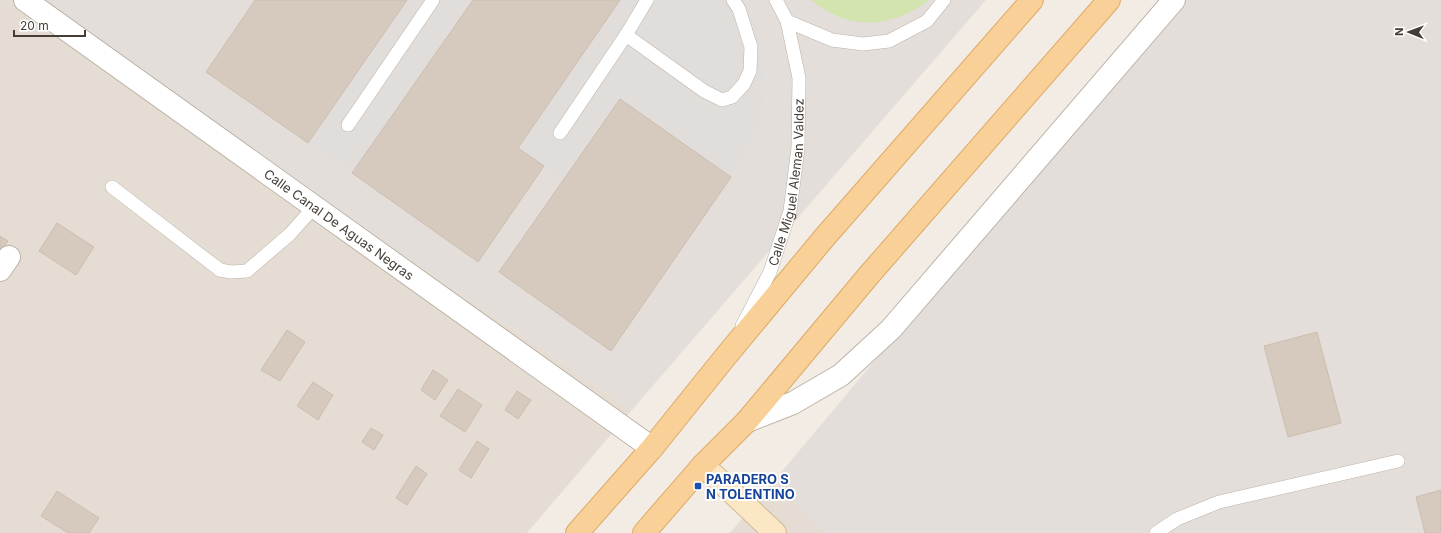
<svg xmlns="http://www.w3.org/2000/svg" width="1441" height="533" font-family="Inter,sans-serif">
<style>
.residential{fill:#e5ddd3}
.industrial{fill:#e4deda}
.green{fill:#d3e4af}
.parking{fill:#e0ddda}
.building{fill:#d6c9be;stroke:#cdbdaf}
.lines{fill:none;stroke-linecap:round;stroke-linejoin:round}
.service-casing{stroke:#bdb3a8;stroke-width:14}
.minor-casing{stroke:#bdb3a8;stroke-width:24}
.secondary-casing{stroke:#d0b997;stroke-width:24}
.primary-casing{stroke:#ddaa67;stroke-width:24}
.service{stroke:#fff;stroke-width:13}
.minor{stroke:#fff;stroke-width:22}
.secondary{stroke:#fce7c5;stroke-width:22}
.primary{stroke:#f9d097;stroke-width:22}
.transit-dot{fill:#1a4fb4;stroke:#fff;stroke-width:1.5}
.labels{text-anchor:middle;stroke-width:4;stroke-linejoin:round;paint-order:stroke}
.street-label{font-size:13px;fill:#443c35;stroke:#fff}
.transit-label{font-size:13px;font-weight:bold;fill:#164399;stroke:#fff;text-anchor:start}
</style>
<rect width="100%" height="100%" fill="#f2ece5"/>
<g class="residential">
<path d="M0,0H26L632,410L527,533H0Z"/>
<path d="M773,482L827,533H730Z"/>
</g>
<g class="industrial">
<path d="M26,0H986L632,410Z"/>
<path d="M1177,0H1441V533H827L773,482Z"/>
</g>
<path class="green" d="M811,0H929C892,29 848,31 811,0Z"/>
<g class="parking">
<path d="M407,0H473L352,173L308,143Z"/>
<path d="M620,0H743L757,29L765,80L763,118L731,177L620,99L564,180L518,148Z"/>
</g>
<g class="building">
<path d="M255,0H407L308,143L206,72Z"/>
<path d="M473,0H620L518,148L544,166L478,262L352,173Z"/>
<path d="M620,99L731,177L611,351L499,272Z"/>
<path d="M57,223L94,247L76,275L39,251Z"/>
<path d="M0,236L8,241L0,253Z"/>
<path d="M287,330L305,342L280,381L261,370Z"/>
<path d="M1317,332L1341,423L1288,437L1264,346Z"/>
<path d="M433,370L448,380L435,400L421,390Z"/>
<path d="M313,382L333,395L318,420L297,406Z"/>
<path d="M458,389L482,405L465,432L440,416Z"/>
<path d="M517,391L531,400L518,419L505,410Z"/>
<path d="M371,428L383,435L374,450L362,442Z"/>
<path d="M477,441L489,449L471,478L459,470Z"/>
<path d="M416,466L427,474L407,505L396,498Z"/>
<path d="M1441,490V533H1425L1416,497Z"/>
<path d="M57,491L99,518L89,533H68L41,516Z"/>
</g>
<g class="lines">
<g class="service-casing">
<g id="service">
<path d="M787,21L832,40L863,44L889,41L927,21L944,0"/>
<path d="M626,35L704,91L722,100L732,97L744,84L750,71L751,47L739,9L733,0"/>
<path d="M348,125L433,0"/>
<path d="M560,133L626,35L647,0"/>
<path d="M112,187L220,270L231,272L247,271L290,234L314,207"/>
<path id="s1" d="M742,326L770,272L790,211L798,148L799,78L787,21L776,0"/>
<path d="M1156,533L1177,519L1219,502L1398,461"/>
</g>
</g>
<g class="minor-casing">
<g id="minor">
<path id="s2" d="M25,0L652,448"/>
<path d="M0,270L9,257"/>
<path d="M747,421L793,403L841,375L891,329L1174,0"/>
</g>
</g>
<g class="secondary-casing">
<path id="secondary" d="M703,465L775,533"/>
</g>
<g class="primary-casing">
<g id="primary">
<path d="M577,533L652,448L726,356L824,238L1032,0"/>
<path d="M644,533L703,465L747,421L869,275L1109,0"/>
</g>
</g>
<use href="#service" class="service"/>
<use href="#minor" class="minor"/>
<use href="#secondary" class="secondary"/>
<use href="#primary" class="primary"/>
</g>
<rect class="transit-dot" x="694" y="482" width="8" height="8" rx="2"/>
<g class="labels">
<g class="street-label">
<text dy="5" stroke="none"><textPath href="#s1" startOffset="153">Calle Miguel Aleman Valdez</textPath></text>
<text dy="5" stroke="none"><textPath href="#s2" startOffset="386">Calle Canal De Aguas Negras</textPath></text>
</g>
<g class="transit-label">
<text x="706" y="484">PARADERO S<tspan x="706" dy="15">N TOLENTINO</tspan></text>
</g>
</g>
<g transform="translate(1409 32) rotate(271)" stroke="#ffffff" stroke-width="3" paint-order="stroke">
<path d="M0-3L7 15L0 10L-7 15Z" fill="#443c35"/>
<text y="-6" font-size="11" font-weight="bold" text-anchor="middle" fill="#443c35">N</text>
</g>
<path d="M14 30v6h71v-6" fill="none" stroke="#443c35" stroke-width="2"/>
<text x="20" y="30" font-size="12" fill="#443c35" stroke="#ffffff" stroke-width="3" paint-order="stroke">20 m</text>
</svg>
